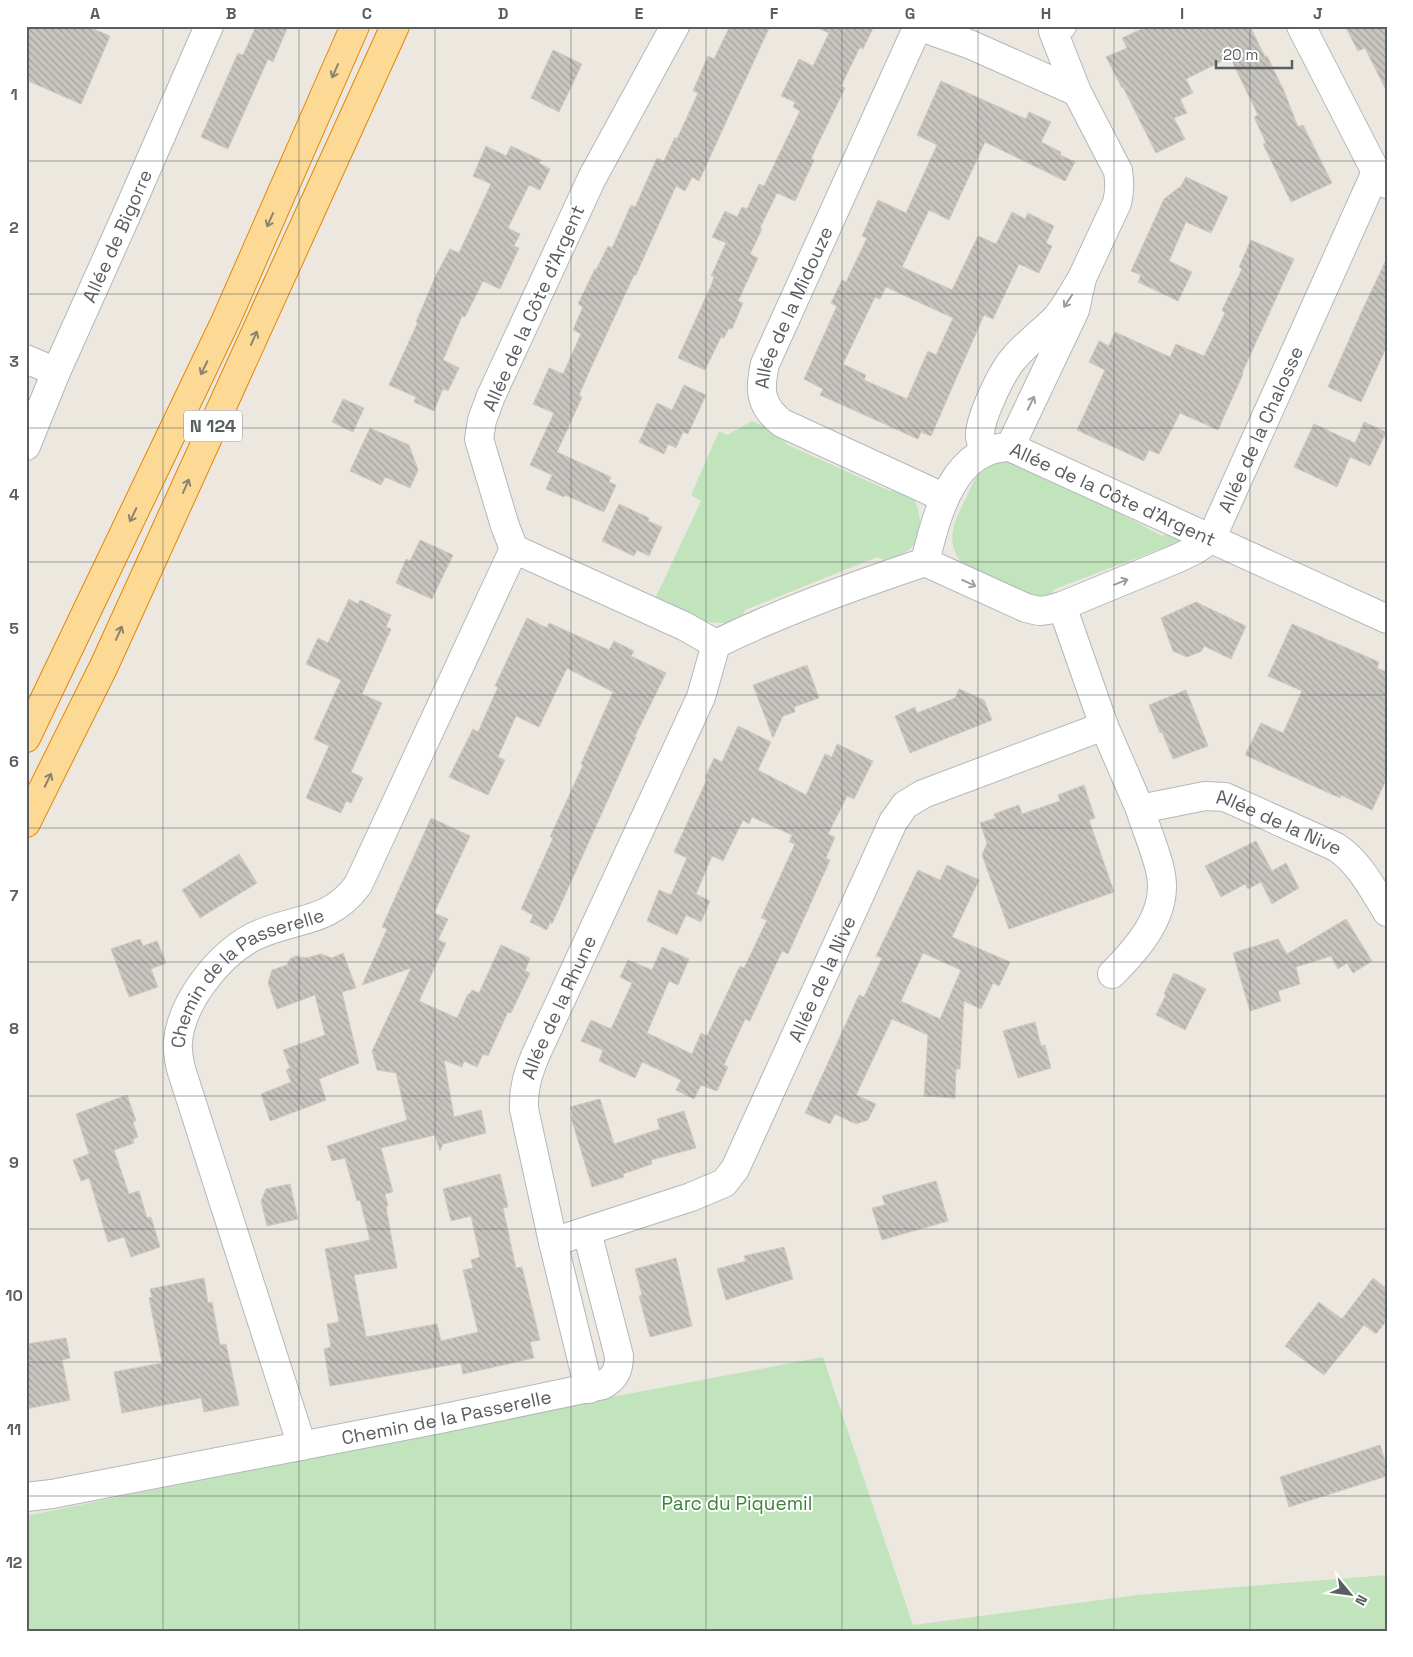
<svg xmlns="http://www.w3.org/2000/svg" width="1413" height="1657" font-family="'Space Grotesk',sans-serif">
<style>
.park{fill:#c1e4bc}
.building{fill:url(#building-back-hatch);stroke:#d0c9bf;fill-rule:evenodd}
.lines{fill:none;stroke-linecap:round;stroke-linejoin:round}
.minor-casing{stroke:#b3b7bb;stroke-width:30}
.trunk-casing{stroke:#e78605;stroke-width:30}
.minor{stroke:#fff;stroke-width:28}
.trunk{stroke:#fcda96;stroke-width:28}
.oneway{stroke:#8a8371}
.oneway2{stroke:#9b9ea0}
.grid{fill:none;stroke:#595e61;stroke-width:1;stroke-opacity:0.55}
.labels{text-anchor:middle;stroke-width:4;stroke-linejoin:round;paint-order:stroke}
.shield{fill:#fff;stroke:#8b8e90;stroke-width:1}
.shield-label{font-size:18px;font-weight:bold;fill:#595e61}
.street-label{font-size:19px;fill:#595e61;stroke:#fff}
.park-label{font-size:19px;fill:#3b8336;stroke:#fff}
.neatline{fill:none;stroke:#595e61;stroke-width:2}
.grid-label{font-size:16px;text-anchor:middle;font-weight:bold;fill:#595e61}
</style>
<defs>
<pattern id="building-back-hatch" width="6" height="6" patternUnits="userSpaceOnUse" patternTransform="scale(1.25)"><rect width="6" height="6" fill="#c8c5c0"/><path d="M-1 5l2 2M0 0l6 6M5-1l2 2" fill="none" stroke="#a5a39f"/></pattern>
</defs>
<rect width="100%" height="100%" fill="#ece8e0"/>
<g class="park">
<path d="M752,421L783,434L786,444L890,491L899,487C902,489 908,492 911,495C921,506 924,536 913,546C905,554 896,557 886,561L877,557L745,610L741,621L722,623L706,622L655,599L701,501L691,495L719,431L727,435Z"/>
<path d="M1004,461L1012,462L1091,498L1162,536L1173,531L1181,537V542L1170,551L1163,548L1055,589L1049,598L1037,601L964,566C943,541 954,522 967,496C970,490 973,481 978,476C985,468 994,464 1004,461Z"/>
<path d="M823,1357L913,1625L1137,1595L1387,1575V1631H26V1516L532,1412Z"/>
</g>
<g class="building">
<path d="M26,26H86L110,36L81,104L26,80Z"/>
<path d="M256,26H288L273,62L268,59L228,149L201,137L238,53L243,55Z"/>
<path d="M730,26H770L699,181L692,177L685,191L676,186L636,275H634L594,361L579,395L582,397L557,452L611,477L609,482L616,485L604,512L565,495L564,497L546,489L552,475L530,465L554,413L533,404L549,368L563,374L581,334L573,330L583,307L578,304L595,269L596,270L608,246L612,248L631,205L635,207L657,158L664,161L675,137L677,139L698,93L693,91L708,56L714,59Z"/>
<path d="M814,26H874L863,49L860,47L841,86L845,88L816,148L811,159L814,160L795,201L777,193L760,228L762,229L750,254L758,258L738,301L743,303L732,329L729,328L724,338L721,337L705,370L678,358L710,288L714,277L711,276L726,243L712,237L725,211L737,217L742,207L747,209L759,184L764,186L800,111L793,107L795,102L781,96L799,59L813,66L829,33Z"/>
<path d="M1148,26H1250L1265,57L1267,56L1284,91L1298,127L1303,125L1332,183L1291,202L1263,144L1266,143L1254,117L1258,115L1230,57L1186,79L1193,93L1180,99L1187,113L1174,118L1185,139L1156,153L1123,87L1122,88L1106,57L1127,48L1122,38Z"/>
<path d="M1345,26H1387V92L1365,48L1358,51Z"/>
<path d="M553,50L582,64L559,112L531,98Z"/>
<path d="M941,81L1026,119L1029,112L1051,122L1041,142L1061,152L1060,155L1075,162L1065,181L985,142L949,220L929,210L902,267L952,290L978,236L996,244L1012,212L1025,219L1028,213L1054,226L1046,243L1052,246L1039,273L1019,264L993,319L984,315L931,436L921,432L918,439L820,395L823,389L804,379L837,306L831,303L842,280L846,282L867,238L862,236L878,200L906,213L927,167L937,145L917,135ZM886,287L953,318L936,355L928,351L907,399L864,380L866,375L843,364L875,297L880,299Z"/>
<path d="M486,146L506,156L511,146L541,160L539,163L550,169L540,190L529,185L508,228L520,234L514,246L519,248L500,289L483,281L465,317L462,316L443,360L459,368L448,391L443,389L434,411L414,402L416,397L389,385L418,322H416L437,273L450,249L459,253L491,184L473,176Z"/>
<path d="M1186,177L1228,197L1211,233L1186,222L1169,261L1192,272L1178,301L1138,282L1141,275L1131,271L1164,199L1181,186Z"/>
<path d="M1251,240L1294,259L1242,373L1243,374L1218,430L1180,413L1159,454L1149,450L1144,461L1077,430L1105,370L1089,362L1099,341L1109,346L1115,332L1170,357L1176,344L1204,356L1225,313L1222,310L1242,269L1239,267Z"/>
<path d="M1387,258V346L1361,402L1328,387L1361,313Z"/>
<path d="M684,385L706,395L688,434L683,432L676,448L668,444L664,454L639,442L657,403L672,410Z"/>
<path d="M343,399L364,408L353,432L332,422Z"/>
<path d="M1364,422L1386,432L1370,466L1350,457L1337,487L1294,467L1314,424L1355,443Z"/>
<path d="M370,428L409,445L418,470L410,488L385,477L381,485L350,471Z"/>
<path d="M619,504L649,518L648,521L662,527L649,556L637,550L634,556L602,541Z"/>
<path d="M420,540L453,555L432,599L396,583L406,559L410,561Z"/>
<path d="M349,599L358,604L360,600L391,615L386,627L391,629L362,694L382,703L351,772L363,778L351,803L346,801L341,813L306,798L329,746L314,739L341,680L306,664L318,638L328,643Z"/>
<path d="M1196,602L1246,626L1231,659L1204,646L1202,651L1187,657L1173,651L1161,618Z"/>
<path d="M527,618L547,628L549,623L609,650L614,641L634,651L631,656L666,673L635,736L636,737L552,924L550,922L547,930L530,922L533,915L521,909L553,838L550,837L583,765L581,764L613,692L567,668L539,727L516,716L498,757L505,760L488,795L449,777L473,729L478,732L498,687L495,686Z"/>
<path d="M1292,624L1379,662L1377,668L1387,672V778L1372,810L1341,795L1340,798L1245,755L1261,723L1283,733L1302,691L1268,676Z"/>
<path d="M807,665L819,698L794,707L795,712L783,716L773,738L753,685Z"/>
<path d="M959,689L984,700L992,720L910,753L895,716L915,707L917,713L955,698Z"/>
<path d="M1186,690L1208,746L1173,759L1162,732L1160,733L1149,705Z"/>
<path d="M738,726L771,742L758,770L806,795L825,754L832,757L837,744L873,761L854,799L847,796L828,834L835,837L826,858L830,860L788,954L782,951L750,1021L745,1019L724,1065L728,1067L717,1091L701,1085L694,1099L676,1090L681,1080L642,1062L635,1078L599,1061L603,1050L581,1041L591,1020L611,1029L632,983L620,977L628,960L652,970L662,947L689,959L678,985L669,981L647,1033L692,1054L701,1033L707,1036L740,966L744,968L767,920L761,918L795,844L789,842L792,835L752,817L749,824L743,820L723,861L712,856L696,894L710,901L701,922L686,915L677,935L647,921L659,890L671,895L687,858L674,852L707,779L705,778L714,758L722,762Z"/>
<path d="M1084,785L1095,818L1089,820L1114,892L1009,929L982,855L987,843L980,823L996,818L994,814L1019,805L1022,814L1060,801L1058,795Z"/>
<path d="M431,818L470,836L434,913L448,919L438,940L446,943L419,1001L457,1018L468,994H470L472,990L479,993L501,945L530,958L525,971L530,973L511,1013L508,1012L488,1056L483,1054L477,1067L464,1061L462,1067L444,1060L454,1117L481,1110L486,1133L443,1144L440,1151L435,1135L381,1148L393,1192L385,1194L388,1206L386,1207L397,1268L354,1275L366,1337L437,1324L441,1341L478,1332L463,1270L473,1268L471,1260L480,1257L471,1216L451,1221L443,1189L500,1174L508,1207L503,1208L516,1268L522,1267L540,1340L530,1342L534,1358L463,1374L461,1363L330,1386L324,1349L331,1347L327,1324L339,1322L325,1249L370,1240L360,1200L357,1201L345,1158L332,1161L327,1146L407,1120L396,1073L377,1070L372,1051L411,968L362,985L387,929L382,927Z"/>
<path d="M1256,841L1272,871L1286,863L1299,888L1272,904L1261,882L1248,889L1245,884L1221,897L1205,866Z"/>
<path d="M239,854L257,883L200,918L182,890Z"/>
<path d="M947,865L979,880L952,937L1010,962L999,986L993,983L981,1009L964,1001L960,1069H956L955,1098L924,1096L928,1035L892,1019L856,1095L876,1104L868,1120L856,1124L835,1114L830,1124L805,1113L859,995L864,997L882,958L876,956L918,870L940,880ZM923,953L961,970L940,1019L901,1001Z"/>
<path d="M1346,919L1372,961L1353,973L1347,963L1338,969L1331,956L1296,967L1300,984L1278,991L1281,1001L1250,1011L1233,953L1278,939L1287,954Z"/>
<path d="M140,939L143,946L157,941L166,963L151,969L158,987L129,997L111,949Z"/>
<path d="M343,953L356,988L342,992L359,1063L319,1079L326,1100L270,1121L261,1094L291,1082L286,1070L290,1068L283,1050L325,1035L315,995L277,1009L268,983L272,970L287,965L290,959L296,956L306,958L321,954L332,958Z"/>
<path d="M1174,973L1206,989L1185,1030L1156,1015L1166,995L1164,994Z"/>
<path d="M1035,1022L1041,1046L1045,1045L1051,1068L1018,1078L1003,1031Z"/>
<path d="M127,1095L136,1121L133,1122L138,1137L133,1139L134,1143L114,1150L129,1194L139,1191L147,1218L151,1217L160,1247L131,1257L124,1237L108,1242L89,1178L81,1181L73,1160L89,1154L76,1114Z"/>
<path d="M600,1099L614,1144L660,1129L657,1119L684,1111L696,1148L651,1160L652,1164L623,1174L624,1177L592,1187L571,1117L573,1116L570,1107Z"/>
<path d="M936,1181L948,1221L882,1240L872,1208L885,1205L882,1196Z"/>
<path d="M290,1184L298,1219L267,1226L261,1201L266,1189Z"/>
<path d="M784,1247L793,1279L726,1300L717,1269L746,1261L744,1256Z"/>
<path d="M676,1258L692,1326L650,1337L639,1296L642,1295L635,1269Z"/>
<path d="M204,1278L208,1303L212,1302L220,1345L226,1344L239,1405L204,1412L201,1398L122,1413L114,1372L162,1363L149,1298L152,1297L150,1289Z"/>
<path d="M1373,1278L1387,1289V1320L1376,1334L1364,1325L1324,1375L1285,1346L1319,1302L1342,1319Z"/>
<path d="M66,1338L70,1358L62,1360L70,1400L26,1409V1344Z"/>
<path d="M1380,1445L1387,1467V1476L1289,1507L1280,1477Z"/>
</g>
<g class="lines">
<g class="minor-casing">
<g id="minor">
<path id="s1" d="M675,26L592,178L491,396L482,420L479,439L505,526L514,549L684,626L716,644C783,611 854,586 925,562C936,518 952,447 1010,447L1387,619"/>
<path d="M1062,26L1053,31L1077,92L1118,171C1120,183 1120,191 1117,203L1082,278"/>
<path d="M1301,26L1376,172L1387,184"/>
<path d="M26,359L56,372"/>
<path id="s2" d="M26,446L56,372L126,216L209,26"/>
<path d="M986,451C983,447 981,443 980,437C979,419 1002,371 1015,357C1028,342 1044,331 1057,317C1067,305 1074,291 1082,278L1075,310L1010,447"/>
<path id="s3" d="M945,498L782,423C760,406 759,390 765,364L918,26L969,44L1077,92"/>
<path id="s4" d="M925,562L1026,608L1039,611L1048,610L1062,606L1176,559L1195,550L1211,539L1376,172"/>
<path d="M1062,606L1104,726"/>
<path d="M1112,974C1138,948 1168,914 1161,875C1158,856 1146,829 1140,809"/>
<path id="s5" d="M553,1242L691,1197L724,1183L735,1169L893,822L905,805L923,794L1104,726L1140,809L1205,796L1225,797L1336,847C1360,863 1372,888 1387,912"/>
<path id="s6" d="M589,1389L553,1242L524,1109C523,1089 528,1073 536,1054L701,697L716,644"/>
<path id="s7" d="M302,1446L181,1069C179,1060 177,1051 178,1042C181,1003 217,957 251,938C290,917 328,926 358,885L514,549"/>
<path id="s8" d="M26,1497L52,1494L440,1419L603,1385C615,1378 619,1370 619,1356L587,1232"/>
</g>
</g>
<g class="trunk-casing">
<g id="trunk">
<path d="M26,738L226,320L355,26"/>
<path d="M26,823L104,666L395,26"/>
</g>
</g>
<use href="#minor" class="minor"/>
<use href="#trunk" class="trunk"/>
</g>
<defs><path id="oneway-shaft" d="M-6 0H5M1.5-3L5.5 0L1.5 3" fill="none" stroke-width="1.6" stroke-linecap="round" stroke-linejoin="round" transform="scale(1.25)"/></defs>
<g class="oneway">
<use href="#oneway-shaft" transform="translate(335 71) rotate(114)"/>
<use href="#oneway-shaft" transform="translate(270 220) rotate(114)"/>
<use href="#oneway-shaft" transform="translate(254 338) rotate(-66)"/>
<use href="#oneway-shaft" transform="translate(204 368) rotate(116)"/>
<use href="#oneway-shaft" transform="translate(186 486) rotate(-66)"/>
<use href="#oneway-shaft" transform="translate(133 515) rotate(116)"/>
<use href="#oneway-shaft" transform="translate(119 633) rotate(-66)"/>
<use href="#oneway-shaft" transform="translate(48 780) rotate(-64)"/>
</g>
<g class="oneway2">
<use href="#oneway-shaft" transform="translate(1068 301) rotate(124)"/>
<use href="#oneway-shaft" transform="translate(1031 403) rotate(-64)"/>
<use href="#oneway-shaft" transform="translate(1121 582) rotate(-22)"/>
<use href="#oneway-shaft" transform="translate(969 583) rotate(25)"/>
</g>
<path class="grid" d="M163,26V1631M299,26V1631M435,26V1631M571,26V1631M706,26V1631M842,26V1631M978,26V1631M1114,26V1631M1250,26V1631M26,161H1387M26,294H1387M26,428H1387M26,562H1387M26,695H1387M26,828H1387M26,962H1387M26,1096H1387M26,1229H1387M26,1362H1387M26,1496H1387"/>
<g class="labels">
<rect class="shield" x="184" y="410.5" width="58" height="31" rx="4"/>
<g class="shield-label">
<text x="213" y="432">N 124</text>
</g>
<g class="street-label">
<text dy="7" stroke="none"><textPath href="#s2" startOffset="229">Allée de Bigorre</textPath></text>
<text transform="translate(533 308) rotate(-66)" y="7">Allée de la Côte d'Argent</text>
<text dy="7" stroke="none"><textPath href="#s3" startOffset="308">Allée de la Midouze</textPath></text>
<text dy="7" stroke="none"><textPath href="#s4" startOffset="432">Allée de la Chalosse</textPath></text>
<text dy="7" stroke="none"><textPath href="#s1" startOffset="1290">Allée de la Côte d'Argent</textPath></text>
<text dy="7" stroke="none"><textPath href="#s5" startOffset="1051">Allée de la Nive</textPath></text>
<text dy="7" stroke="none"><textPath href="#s5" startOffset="408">Allée de la Nive</textPath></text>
<text dy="7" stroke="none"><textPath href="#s7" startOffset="524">Chemin de la Passerelle</textPath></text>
<text dy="7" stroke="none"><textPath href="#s6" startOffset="396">Allée de la Rhune</textPath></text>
<text dy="7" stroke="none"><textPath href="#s8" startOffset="428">Chemin de la Passerelle</textPath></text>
</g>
<g class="park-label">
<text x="737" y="1510">Parc du Piquemil</text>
</g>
</g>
<rect width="1413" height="1657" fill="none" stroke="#ffffff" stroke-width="55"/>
<g transform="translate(1350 1594) rotate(119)" stroke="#ffffff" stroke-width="4" paint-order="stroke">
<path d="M0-4L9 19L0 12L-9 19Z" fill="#595e61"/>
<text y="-8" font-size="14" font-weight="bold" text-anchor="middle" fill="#595e61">N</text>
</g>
<path d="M1216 60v8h76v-8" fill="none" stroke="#595e61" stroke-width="2.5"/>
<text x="1223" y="60" font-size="15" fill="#595e61" stroke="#ffffff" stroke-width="4" paint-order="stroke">20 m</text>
<rect x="28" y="28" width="1358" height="1602" class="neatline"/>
<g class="grid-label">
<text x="95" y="19">A</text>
<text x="231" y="19">B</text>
<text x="367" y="19">C</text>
<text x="503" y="19">D</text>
<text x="639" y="19">E</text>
<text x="774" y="19">F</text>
<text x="910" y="19">G</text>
<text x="1046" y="19">H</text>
<text x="1182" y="19">I</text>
<text x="1318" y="19">J</text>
<text x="14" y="100">1</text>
<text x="14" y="233">2</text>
<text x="14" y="367">3</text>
<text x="14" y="500">4</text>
<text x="14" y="634">5</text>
<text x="14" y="767">6</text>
<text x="14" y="901">7</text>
<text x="14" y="1034">8</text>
<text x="14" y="1168">9</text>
<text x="14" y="1301">10</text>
<text x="14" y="1435">11</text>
<text x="14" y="1568">12</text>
</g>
</svg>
